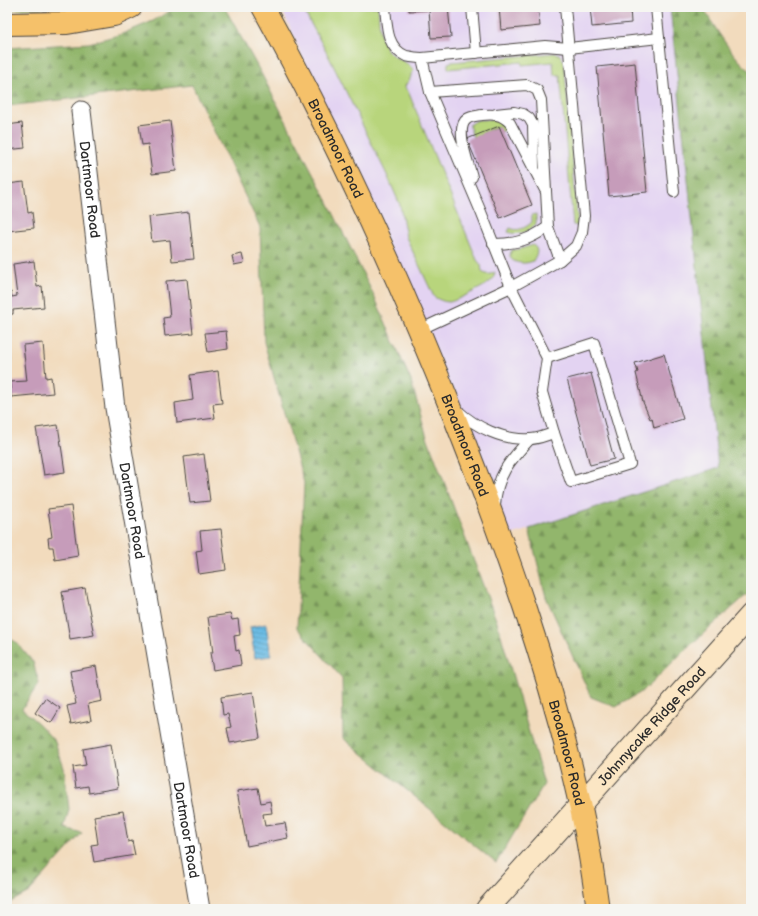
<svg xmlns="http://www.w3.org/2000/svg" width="758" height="916" font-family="'Balsamiq Sans',sans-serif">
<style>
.built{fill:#e3d3f2}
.green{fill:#b8d57c;stroke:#728054}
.forest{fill:url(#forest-firs);stroke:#5e704c}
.water{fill:url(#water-rules);stroke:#4a7488}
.building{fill:#c69cba}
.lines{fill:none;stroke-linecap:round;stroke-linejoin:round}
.service-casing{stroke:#494541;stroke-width:12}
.minor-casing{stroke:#494541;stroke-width:21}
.secondary-casing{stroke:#494541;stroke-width:24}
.primary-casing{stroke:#494541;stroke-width:24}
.motorway-casing{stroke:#494541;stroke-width:24}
.service{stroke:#fff;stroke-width:10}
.minor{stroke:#fff;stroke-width:19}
.secondary{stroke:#fbe6c4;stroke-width:22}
.primary{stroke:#f5c16b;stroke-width:22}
.motorway{stroke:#f5c16b;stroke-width:22}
.labels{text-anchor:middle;stroke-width:4;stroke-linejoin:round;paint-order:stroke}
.street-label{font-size:14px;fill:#2b2b2b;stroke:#f6f6f2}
</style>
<defs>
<pattern id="forest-firs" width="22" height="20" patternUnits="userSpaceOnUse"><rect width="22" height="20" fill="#92b66c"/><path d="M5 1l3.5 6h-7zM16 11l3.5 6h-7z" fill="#779459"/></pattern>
<pattern id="water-rules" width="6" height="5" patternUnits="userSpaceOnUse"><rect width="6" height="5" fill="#69bce5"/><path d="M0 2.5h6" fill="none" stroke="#5799ba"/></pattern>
</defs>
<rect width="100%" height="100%" fill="#f6f6f2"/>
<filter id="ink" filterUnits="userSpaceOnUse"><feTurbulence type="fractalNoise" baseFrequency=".025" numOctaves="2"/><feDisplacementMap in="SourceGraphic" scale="8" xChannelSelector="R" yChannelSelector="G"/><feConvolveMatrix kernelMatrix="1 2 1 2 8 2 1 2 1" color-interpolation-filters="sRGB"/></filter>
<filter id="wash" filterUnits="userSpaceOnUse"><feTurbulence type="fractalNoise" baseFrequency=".012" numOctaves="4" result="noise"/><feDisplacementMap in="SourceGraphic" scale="16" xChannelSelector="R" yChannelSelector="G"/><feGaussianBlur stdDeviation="0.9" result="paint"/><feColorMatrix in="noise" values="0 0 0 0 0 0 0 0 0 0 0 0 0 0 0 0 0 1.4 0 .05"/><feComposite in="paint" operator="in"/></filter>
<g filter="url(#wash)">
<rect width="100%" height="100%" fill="#f2dbbd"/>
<path class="built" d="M281,7H670L718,468L508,536Z"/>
<g class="green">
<path d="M7,7H67L7,10Z"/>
<path d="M302,7H378C380,26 378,48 397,58C405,62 409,64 414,71L411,74C411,82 405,82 405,88L408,91L477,260L481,265L482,272C487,275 490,275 495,272C494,275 494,279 491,281C488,285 454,302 449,302C443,302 438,299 434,297L406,237L400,205L387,175L330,59Z"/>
<path d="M554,53L559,54L564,61L578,226L573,225L560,75H554L553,62L522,65V62L448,69V63L451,62Z"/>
<path d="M477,120C488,120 502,117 508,129L501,132L498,126L473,137L469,125Z"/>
<path d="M536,214V224C529,232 518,236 508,232L510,228C517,232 526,228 532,222V215Z"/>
<path d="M533,245C540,250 536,255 533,261C523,266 504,262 512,250L520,249Z"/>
</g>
<g class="forest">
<path d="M177,7H224L227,12L261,73L328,202L375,298L411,381L426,434L498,625L544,784L496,863L343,738L342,678L297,628L304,483L264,342L260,227L192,85L7,106V48L89,43L122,34L153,21Z"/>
<path d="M670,7H703C713,25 735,61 751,71V591L686,649L643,691L616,707L591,697L546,597L529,529L718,468Z"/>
<path d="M7,637L16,642L33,662L39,683L22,709L40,725L55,742L64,768L69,809L64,828L82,833L29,892L7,904Z"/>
</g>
<g class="water">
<path d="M7,346H11L12,361L7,362Z"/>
<path d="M266,624L271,656L255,658L250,627Z"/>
</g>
<g id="blocks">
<g class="building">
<path d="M409,7H448L451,37L431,38L429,10L409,11Z"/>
<path d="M499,7H538L540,26L501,30Z"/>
<path d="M590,7H630L631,23L592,27Z"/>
<path d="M635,63L647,192L609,196L597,67Z"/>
<path d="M170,121L176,171L152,174L148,144L142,145L139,125Z"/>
<path d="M22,123L25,148L7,150V125Z"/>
<path d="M499,126L532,205L500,218L467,139Z"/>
<path d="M24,182L28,213L32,212L34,228L7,231V184Z"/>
<path d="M189,212L194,259L172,261L170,240L152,242L149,217Z"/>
<path d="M242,254L244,263L234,265L232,256Z"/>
<path d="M34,261L37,287L42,286L44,307L13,310V314L7,315V292H11L12,297L17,296L13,264Z"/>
<path d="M187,279L193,333L165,336L163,318L170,317L166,281Z"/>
<path d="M226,331L228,349L208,352L205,333Z"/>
<path d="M43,343L46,378L51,377L53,393L11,397L10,382L27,381L23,345Z"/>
<path d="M664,354L683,419L654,428L652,418L650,419L643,402L636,373L638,372L635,363Z"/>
<path d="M218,371L222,403L213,404L215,418L177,423L175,403L193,400L190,375Z"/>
<path d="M591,373L614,459L590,465L567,379Z"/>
<path d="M58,425L65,472L44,475L36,428Z"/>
<path d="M204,454L210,501L190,503L184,457Z"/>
<path d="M71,506L78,556L55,560L53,547H49L48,538L52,537L48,509Z"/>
<path d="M221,529L226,570L199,574L196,551L202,550L200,531Z"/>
<path d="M85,588L94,635L70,639L62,592Z"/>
<path d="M230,614L232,620L238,619L240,635L234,636L236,651L239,650L241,665L213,670L210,653H213L208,617Z"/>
<path d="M96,666L102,701L88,704L91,720L71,724L67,706L76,704L70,671Z"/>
<path d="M253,692L260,738L230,743L227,728L231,727L228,714L223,715L221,697Z"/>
<path d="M45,698L60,708L51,723L35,713Z"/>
<path d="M111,744L118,788L89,793L88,786L76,788L73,767L86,765L83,749Z"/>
<path d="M258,788L261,803L270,801L272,813L263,814L265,826L285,823L288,838L247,846L237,791Z"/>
<path d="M123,811L128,842L132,841L135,855L94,862L91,845L98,844L94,816Z"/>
</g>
</g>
</g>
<g filter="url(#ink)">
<use href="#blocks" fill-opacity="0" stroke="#494541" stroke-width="1"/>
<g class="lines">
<g class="service-casing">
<g id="service">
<path d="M385,7C387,25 386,48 406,56C411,57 417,58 422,58L545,46L569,48L659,38"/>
<path d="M472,7L476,53"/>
<path d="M656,7L674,192"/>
<path d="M422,58L430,92L481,212L511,287L547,358L542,392L554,433"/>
<path d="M430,92L527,85L537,90L541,100L548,227L560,260"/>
<path d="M496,114L514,112L523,114L529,118L533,125L534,167"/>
<path d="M472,177C469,164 454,128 467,119C471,116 477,116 482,115C494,114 501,114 510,123L545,190"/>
<path d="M493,244C517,244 529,240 548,227"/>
<path d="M419,330L511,287L560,260L576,246L582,232L584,216L565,7"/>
<path d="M457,410C475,427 504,441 530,439C538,439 546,435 554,433L571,482L630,464L594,343L547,358"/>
<path d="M495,506C496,476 510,460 530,439"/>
</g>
</g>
<g class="minor-casing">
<g id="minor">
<path id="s1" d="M81,111L115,408L200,909"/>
</g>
</g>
<g class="secondary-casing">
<g id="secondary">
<path id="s2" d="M487,909L751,615"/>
</g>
</g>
<g class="primary-casing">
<g id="primary">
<path id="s3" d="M263,7C336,139 398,276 454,416C504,542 550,671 580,804C588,838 593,874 598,909"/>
</g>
</g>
<g class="motorway-casing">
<path id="motorway" d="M7,24L67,23L114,15L131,7"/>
</g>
<use href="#service" class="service"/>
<use href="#minor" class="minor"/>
<use href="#secondary" class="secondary"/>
<use href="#primary" class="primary"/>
<use href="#motorway" class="motorway"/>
</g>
</g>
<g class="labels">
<g class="street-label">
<text dy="5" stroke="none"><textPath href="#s3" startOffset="159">Broadmoor Road</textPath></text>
<text dy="5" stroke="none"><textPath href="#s1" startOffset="79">Dartmoor Road</textPath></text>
<text dy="5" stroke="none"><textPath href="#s3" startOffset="483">Broadmoor Road</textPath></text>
<text dy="5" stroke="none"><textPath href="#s1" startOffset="403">Dartmoor Road</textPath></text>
<text dy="5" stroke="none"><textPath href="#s2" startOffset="246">Johnnycake Ridge Road</textPath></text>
<text dy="5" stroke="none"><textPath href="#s3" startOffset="807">Broadmoor Road</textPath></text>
<text dy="5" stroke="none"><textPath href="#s1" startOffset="727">Dartmoor Road</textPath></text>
</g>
</g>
<rect width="758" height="916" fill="none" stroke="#f6f6f2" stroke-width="24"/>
</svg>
